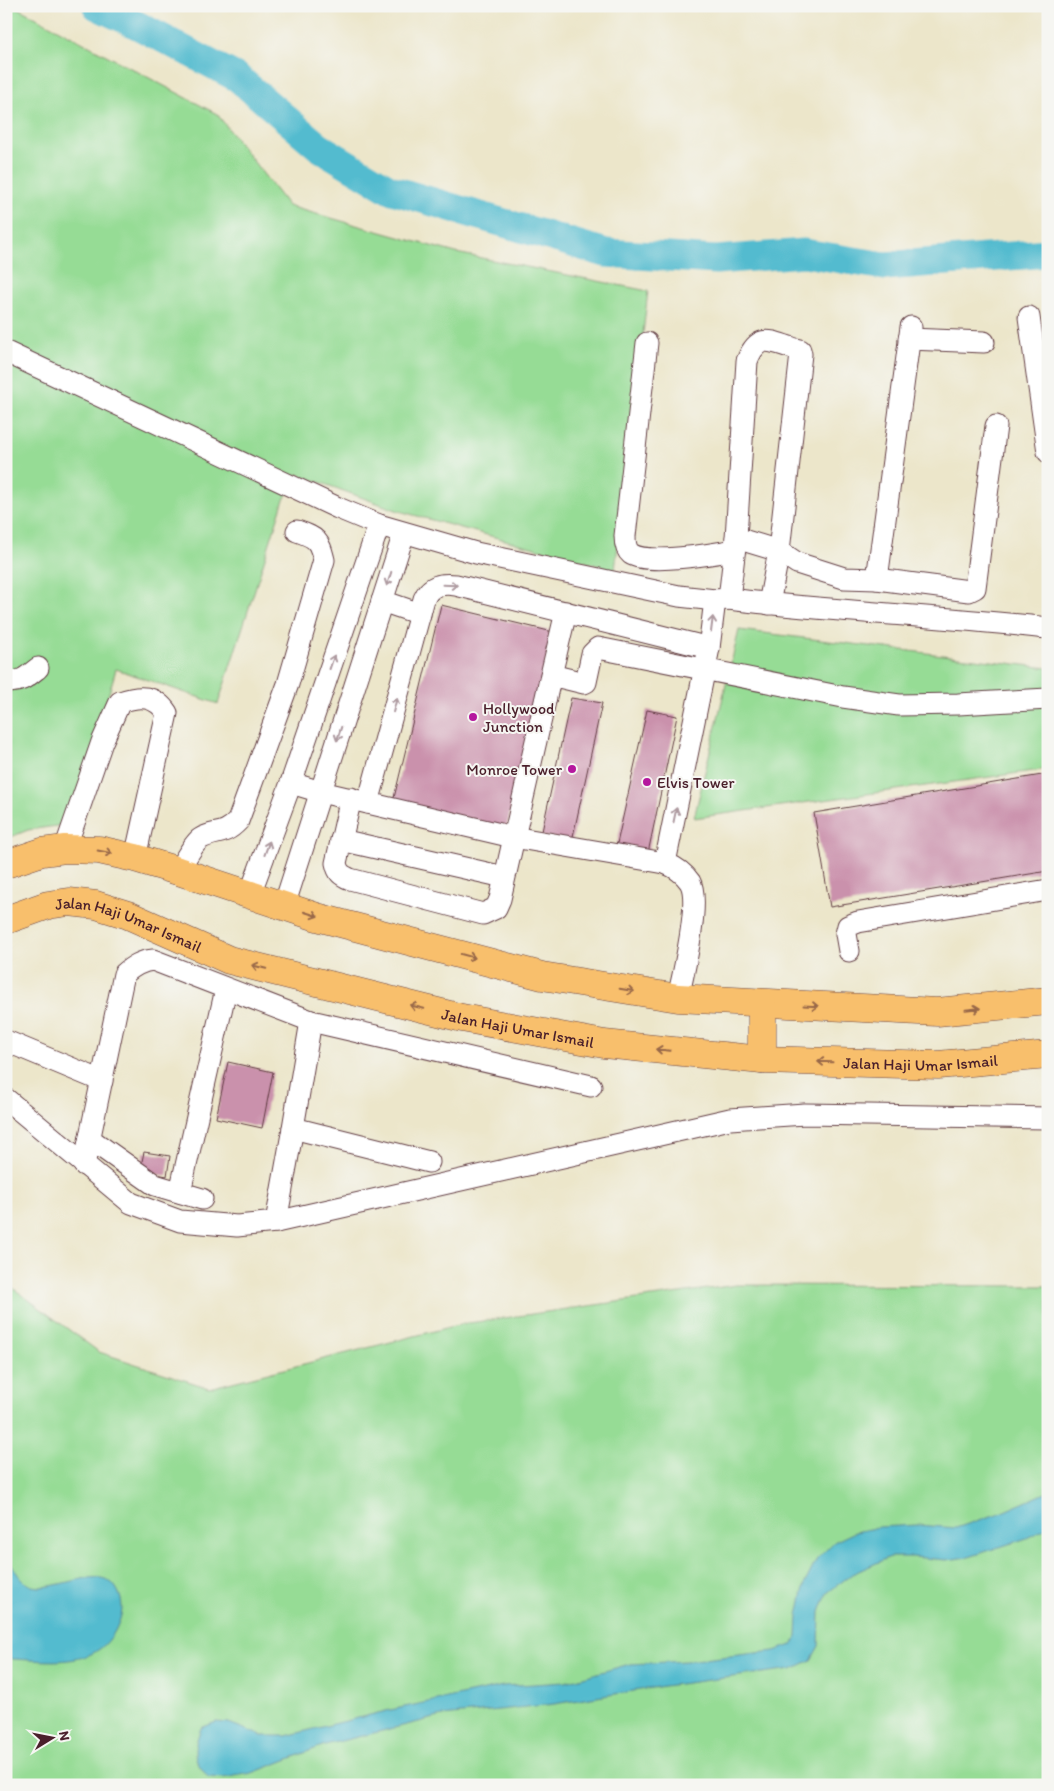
<svg xmlns="http://www.w3.org/2000/svg" width="1054" height="1791" font-family="Itim,sans-serif">
<style>
.green{fill:#96dc95;stroke:#707e60}
.water{fill:#52bbcf;stroke:#4e6d7d}
.lines{fill:none;stroke-linecap:round;stroke-linejoin:round}
.river{stroke:#52bbcf;stroke-width:29}
.building{fill:#ca91ac}
.minor-casing{stroke:#623d43;stroke-width:23}
.major-casing{stroke:#623d43;stroke-width:29}
.minor{stroke:#fff;stroke-width:21}
.major{stroke:#f8bf6c;stroke-width:28}
.oneway{stroke:#ae9aa0}
.oneway2{stroke:#986748}
.poi-dot{fill:#b5179e;stroke:#f6f6f2;stroke-width:2}
.labels{text-anchor:middle;stroke-width:4;stroke-linejoin:round;paint-order:stroke}
.poi-label{font-size:16px;fill:#4a1f2b;stroke:#f6f6f2;text-anchor:start}
.street-label{font-size:16px;fill:#4a1f2b;stroke:#f6f6f2}
</style>
<rect width="100%" height="100%" fill="#f6f6f2"/>
<filter id="ink" filterUnits="userSpaceOnUse"><feTurbulence type="fractalNoise" baseFrequency=".02" numOctaves="2"/><feDisplacementMap in="SourceGraphic" scale="10" xChannelSelector="R" yChannelSelector="G"/><feConvolveMatrix kernelMatrix="1 2 1 2 8 2 1 2 1" color-interpolation-filters="sRGB"/></filter>
<filter id="wash" filterUnits="userSpaceOnUse"><feTurbulence type="fractalNoise" baseFrequency=".0096" numOctaves="4" result="noise"/><feDisplacementMap in="SourceGraphic" scale="20" xChannelSelector="R" yChannelSelector="G"/><feGaussianBlur stdDeviation="1.12" result="paint"/><feColorMatrix in="noise" values="0 0 0 0 0 0 0 0 0 0 0 0 0 0 0 0 0 1.4 0 .05"/><feComposite in="paint" operator="in"/></filter>
<g filter="url(#wash)">
<rect width="100%" height="100%" fill="#ece6ca"/>
<g class="green">
<path d="M6,6H14L217,114L288,206L456,253L648,291L615,570L399,511L297,474L283,502L218,704L116,669L71,824L28,830L6,839Z"/>
<path d="M739,630L1048,668V769L694,818Z"/>
<path d="M6,1283L99,1352L209,1388L462,1324L736,1285L1048,1286V1785H6Z"/>
</g>
<g class="water">
<path d="M1048,1492V1527L1027,1538L969,1557L946,1560L913,1557H890L852,1574L827,1593L820,1612L819,1646L811,1660L792,1669L664,1686L554,1704L443,1716L325,1745L252,1773L223,1778L208,1777C191,1757 193,1751 201,1728L216,1722L229,1723L262,1736H286L386,1711L503,1686L565,1682L630,1664L686,1661L774,1651L792,1645L797,1637L798,1615L805,1583L817,1559L834,1542L855,1532L879,1527L918,1525L956,1528L1000,1513Z"/>
<path d="M6,1553C12,1564 19,1582 32,1586C54,1592 96,1566 113,1584C122,1594 124,1608 120,1619C103,1670 55,1661 13,1659L6,1657Z"/>
</g>
<g class="lines">
<path class="river" d="M97,6L137,25L238,78L319,147L389,189L606,253L716,260L804,253L885,266L1048,253"/>
</g>
<g id="blocks">
<g class="building">
<path d="M441,605L553,632L506,830L393,802Z"/>
<path d="M571,698L602,703L572,841L541,836Z"/>
<path d="M647,710L677,716L648,853L616,848Z"/>
<path d="M1048,774V871L830,907L814,813Z"/>
<path d="M228,1062L273,1072L262,1128L216,1118Z"/>
<path d="M144,1152L170,1156L167,1176L140,1171Z"/>
</g>
</g>
</g>
<g filter="url(#ink)">
<use href="#blocks" fill-opacity="0" stroke="#623d43" stroke-width="1"/>
<g class="lines">
<g class="minor-casing">
<g id="minor">
<path d="M1029,317L1048,452"/>
<path d="M909,339L984,342"/>
<path d="M647,343L625,536C625,543 626,550 631,554C648,565 713,554 734,550"/>
<path d="M6,352L338,508L379,525L476,553L679,596L715,600L729,599C835,612 942,616 1048,628"/>
<path d="M736,538L779,551L797,563L844,578L877,579L969,591L975,588L996,426"/>
<path d="M877,579L911,327"/>
<path d="M729,599L736,538L747,361C759,331 771,342 796,349L800,350L801,354L779,551L769,604"/>
<path d="M382,601L420,614"/>
<path d="M551,675L566,612"/>
<path d="M6,681C20,684 28,676 38,668"/>
<path d="M291,783L321,792L513,837L665,863C675,867 684,873 690,882C701,901 683,975 678,998"/>
<path d="M351,798L336,863C338,873 341,875 350,879L483,914L496,908L500,899L551,675L584,683L586,682L592,654L598,648L843,697L899,705L958,704L1048,699"/>
<path d="M368,803L424,599C430,585 441,583 456,585L709,648"/>
<path d="M341,840L504,877"/>
<path d="M65,849L102,742L120,702C140,695 155,695 167,713L135,858"/>
<path d="M665,863L709,648L715,600"/>
<path d="M178,871C183,863 193,844 200,839C215,830 223,837 238,821L288,684L324,560C319,540 317,538 297,531"/>
<path d="M250,894L291,783L379,525"/>
<path d="M284,906L404,533"/>
<path d="M849,951L846,934L848,926L858,922L1048,890"/>
<path d="M311,1021L293,1128L429,1162"/>
<path d="M6,1041L102,1081"/>
<path d="M6,1099L131,1203L180,1221L237,1226L276,1222L730,1119L805,1114L1048,1118"/>
<path d="M90,1139L155,1185L202,1199"/>
<path d="M84,1165L124,974C133,966 141,961 153,960L311,1021L591,1086"/>
<path d="M180,1192L226,989"/>
<path d="M276,1222L293,1128"/>
</g>
</g>
<g class="major-casing">
<g id="major">
<path d="M6,864L42,852L65,849L99,850L135,858L178,871L317,917L542,976L678,998L937,1012L1048,1001"/>
<path id="s1" d="M6,920L48,905L69,902L96,905L128,915L229,960L462,1018L604,1044L762,1060L938,1065L1048,1055"/>
<path d="M762,1060V1004"/>
</g>
</g>
<use href="#minor" class="minor"/>
<use href="#major" class="major"/>
</g>
<defs><path id="oneway-shaft" d="M-6 0H5M1.5-3L5.5 0L1.5 3" fill="none" stroke-width="1.6" stroke-linecap="round" stroke-linejoin="round" transform="scale(1.25)"/></defs>
<g class="oneway">
<use href="#oneway-shaft" transform="translate(389 579) rotate(108)"/>
<use href="#oneway-shaft" transform="translate(450 585) rotate(2)"/>
<use href="#oneway-shaft" transform="translate(712 624) rotate(-83)"/>
<use href="#oneway-shaft" transform="translate(332 662) rotate(-71)"/>
<use href="#oneway-shaft" transform="translate(395 705) rotate(-75)"/>
<use href="#oneway-shaft" transform="translate(339 734) rotate(108)"/>
<use href="#oneway-shaft" transform="translate(675 815) rotate(-78)"/>
<use href="#oneway-shaft" transform="translate(267 848) rotate(-70)"/>
</g>
<g class="oneway2">
<use href="#oneway-shaft" transform="translate(105 852) rotate(11)"/>
<use href="#oneway-shaft" transform="translate(311 914) rotate(18)"/>
<use href="#oneway-shaft" transform="translate(468 956) rotate(15)"/>
<use href="#oneway-shaft" transform="translate(259 967) rotate(-166)"/>
<use href="#oneway-shaft" transform="translate(627 990) rotate(10)"/>
<use href="#oneway-shaft" transform="translate(811 1006) rotate(3)"/>
<use href="#oneway-shaft" transform="translate(417 1007) rotate(-166)"/>
<use href="#oneway-shaft" transform="translate(973 1009) rotate(-6)"/>
<use href="#oneway-shaft" transform="translate(663 1050) rotate(-174)"/>
<use href="#oneway-shaft" transform="translate(825 1062) rotate(-178)"/>
</g>
</g>
<g class="poi-dot">
<circle cx="473" cy="717" r="5"/>
<circle cx="572" cy="769" r="5"/>
<circle cx="647" cy="782" r="5"/>
</g>
<g class="labels">
<g class="poi-label">
<text x="483" y="714">Hollywood<tspan x="483" dy="18">Junction</tspan></text>
<text x="562" y="775" text-anchor="end">Monroe Tower</text>
<text x="657" y="788">Elvis Tower</text>
</g>
<g class="street-label">
<text dy="6" stroke="none"><textPath href="#s1" startOffset="129">Jalan Haji Umar Ismail</textPath></text>
<text dy="6" stroke="none"><textPath href="#s1" startOffset="534">Jalan Haji Umar Ismail</textPath></text>
<text dy="6" stroke="none"><textPath href="#s1" startOffset="939">Jalan Haji Umar Ismail</textPath></text>
</g>
</g>
<rect width="1054" height="1791" fill="none" stroke="#f6f6f2" stroke-width="25"/>
<g transform="translate(52 1738) rotate(80)" stroke="#f6f6f2" stroke-width="4" paint-order="stroke">
<path d="M0-4L9 19L0 12L-9 19Z" fill="#4a1f2b"/>
<text y="-8" font-size="14" font-weight="bold" text-anchor="middle" fill="#4a1f2b">N</text>
</g>
</svg>
